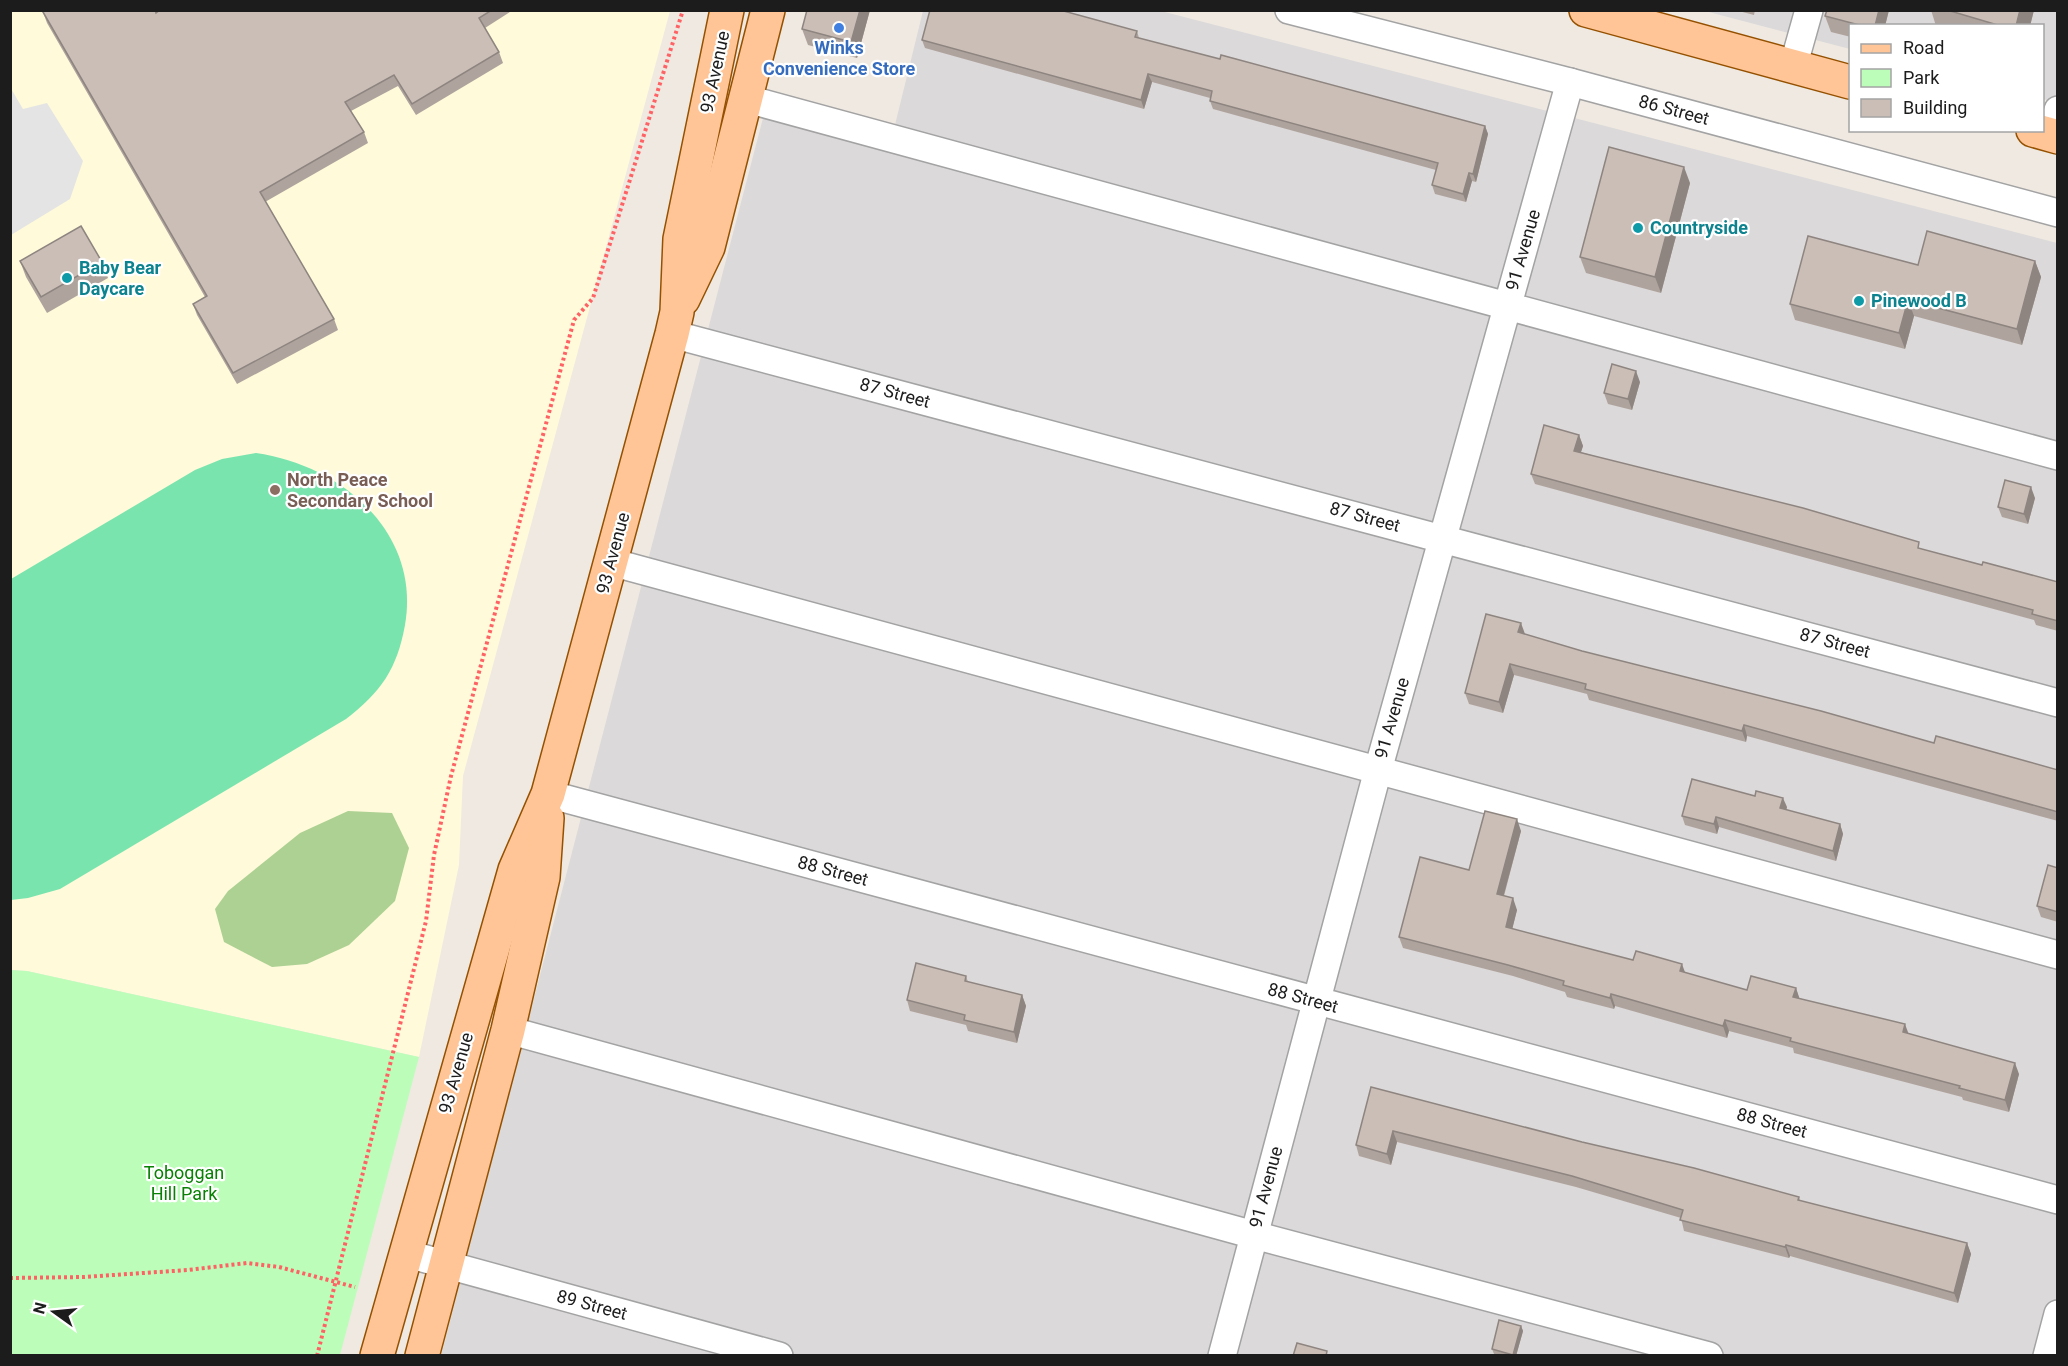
<svg xmlns="http://www.w3.org/2000/svg" width="2068" height="1366" font-family="Roboto,sans-serif">
<style>
.residential{fill:#dbd9d9}
.education{fill:#fffada}
.forest{fill:#add193}
.park{fill:#bdfdba}
.pitch{fill:#79e4ae}
.parking{fill:#e4e4e4}
.lines{fill:none;stroke-linecap:round;stroke-linejoin:round}
.minor-casing{stroke:#a3a3a3;stroke-width:30}
.major-casing{stroke:#955100;stroke-width:36}
.path{stroke:#ff6265;stroke-width:4;stroke-dasharray:3 3;stroke-linecap:butt}
.minor{stroke:#fff;stroke-width:27}
.major{stroke:#ffc596;stroke-width:33}
.wall{fill:#afa39d}
.shaded-wall{fill:#8e8580}
.building{fill:#cbbeb7;stroke:#8e8580;stroke-width:1.5}
.shop-dot{fill:#3f7fe0;stroke:#fff;stroke-width:2}
.culture-dot{fill:#0f9aa8;stroke:#fff;stroke-width:2}
.education-dot{fill:#8d6e63;stroke:#fff;stroke-width:2}
.labels{text-anchor:middle;stroke-width:4.5;stroke-linejoin:round;paint-order:stroke}
.shop-label{font-size:18px;font-weight:bold;fill:#366cbe;stroke:#fff}
.street-label{font-size:18px;fill:#1c1c1c;stroke:#fff}
.culture-label{font-size:18px;font-weight:bold;fill:#0d838f;stroke:#fff;text-anchor:start}
.education-label{font-size:18px;font-weight:bold;fill:#785e54;stroke:#fff;text-anchor:start}
.park-label{font-size:18px;fill:#098104;stroke:#fff}
</style>
<rect width="100%" height="100%" fill="#efe9e1"/>
<g class="residential">
<path d="M923,11H1161L2057,243V1355L441,1356L769,95L894,129Z"/>
<path d="M1705,11H2057V103L2043,99L2042,26H1850V49Z"/>
</g>
<path class="education" d="M11,11H670L463,776L459,865L419,1057L27,971L11,970Z"/>
<path class="forest" d="M348,811L392,813L409,848L395,901L349,945L307,964L272,967L224,942L215,909L228,891L300,833Z"/>
<path class="park" d="M11,970L27,971L419,1057L340,1355H11Z"/>
<path class="pitch" d="M256,453C341,465 421,532 405,625C397,669 381,692 346,719L60,889L28,898L11,900V579L195,470L222,459Z"/>
<path class="parking" d="M10,87L23,109L47,103L83,161L70,199L11,235Z"/>
<g class="lines">
<g class="minor-casing">
<g id="minor">
<path d="M1289,10L1570,82L2058,213"/>
<path d="M1793,67L1809,10"/>
<path d="M747,99L2058,456"/>
<path d="M2050,135L2058,110"/>
<path d="M672,334L2058,703"/>
<path d="M611,562L2058,955"/>
<path d="M548,794L2058,1200"/>
<path d="M508,1030L1254,1235L1709,1356"/>
<path d="M404,1253L779,1356"/>
<path d="M1222,1356L1378,770L1570,82"/>
<path d="M2047,1356L2058,1314"/>
</g>
</g>
<g class="major-casing">
<g id="major">
<path d="M1586,10L1850,82"/>
<path d="M2033,130L2058,137"/>
<path d="M683,299L708,247L768,10"/>
<path d="M377,1356L515,870L548,794L672,334L677,312L680,239L727,10"/>
<path d="M422,1356L508,1030L543,877L547,818"/>
</g>
</g>
<g class="path">
<path d="M10,1278L84,1277L188,1270L247,1263L279,1267L355,1287"/>
<path d="M317,1356L426,921L434,855L451,776L574,320L593,298L683,10"/>
</g>
<use href="#minor" class="minor"/>
<use href="#major" class="major"/>
</g>
<g class="wall">
<path d="M160,10H513L485,28L499,52L503,63L416,115L398,86L351,111L364,132L368,143L265,202L334,319L338,330L237,384L197,315L193,304L205,297L47,23L43,12L156,13Z"/>
<path d="M807,10H870L857,58L808,45L802,29Z"/>
<path d="M1735,10H1755L1754,15Z"/>
<path d="M1827,10H1889L1885,26H1851V37L1831,32L1825,16Z"/>
<path d="M1931,10H2034L2030,26H1936Z"/>
<path d="M1137,31L1139,38L1220,59L1485,126L1488,134L1476,182L1472,181L1466,202L1435,194L1432,185L1436,170L1213,109L1210,101V98L1152,82L1144,109L925,48L922,40Z"/>
<path d="M1690,183L1661,293L1586,273L1580,257Z"/>
<path d="M20,261L102,262L108,278L47,313L26,277Z"/>
<path d="M2035,261L2041,277L2022,345L1914,316L1905,349L1795,320L1790,304L1918,265Z"/>
<path d="M1640,382L1632,410L1608,404L1604,393Z"/>
<path d="M1579,435L1583,446L1581,452L1922,549L1982,565L2058,582V631L2036,625L2034,620L1535,484L1531,474Z"/>
<path d="M2035,498L2028,524L2002,517L1998,507Z"/>
<path d="M1525,634L1582,651L1934,743L2058,770V821L1747,736L1746,742L1589,700L1587,694L1514,675L1503,713L1469,704L1465,693Z"/>
<path d="M1787,807L1786,810L1840,824L1843,834L1836,861L1719,827L1717,834L1685,825L1682,816Z"/>
<path d="M1521,831L1504,896L1517,910L1512,929L1747,990L1796,988L1799,998L1908,1033L2019,1074L2009,1112L1963,1100L1962,1097L1794,1053L1793,1048L1729,1031L1727,1038L1615,1006L1614,1009L1567,997L1565,992L1513,976L1403,948L1399,937L1469,870Z"/>
<path d="M2058,868V922L2041,917L2037,906Z"/>
<path d="M966,976L968,982L1022,995L1026,1006L1017,1043L968,1031L966,1025L910,1011L907,1000Z"/>
<path d="M1371,1087L1582,1142L1799,1197L1800,1201L1967,1243L1971,1254L1958,1303L1790,1256L1789,1258L1684,1231L1681,1218L1576,1187L1397,1142L1391,1165L1359,1156L1356,1145Z"/>
<path d="M1521,1326L1523,1331L1516,1356H1498L1494,1354L1492,1349Z"/>
</g>
<g class="shaded-wall">
<path d="M860,10H870L857,58L851,42Z"/>
<path d="M1879,10H1889L1885,26H1875Z"/>
<path d="M2020,10H2034L2030,26H2016Z"/>
<path d="M1148,74L1152,82L1144,109L1141,100Z"/>
<path d="M1485,126L1488,134L1476,182L1473,174Z"/>
<path d="M1684,167L1690,183L1661,293L1655,277Z"/>
<path d="M1469,173L1472,181L1466,202L1463,194Z"/>
<path d="M2035,261L2041,277L2022,345L2017,329Z"/>
<path d="M1908,300L1914,316L1905,349L1899,333Z"/>
<path d="M1636,371L1640,382L1632,410L1628,399Z"/>
<path d="M1579,435L1583,446L1578,461L1574,451Z"/>
<path d="M2031,487L2035,498L2028,524L2024,514Z"/>
<path d="M1521,623L1525,634L1518,632Z"/>
<path d="M1510,664L1514,675L1503,713L1499,702Z"/>
<path d="M1744,725L1747,736L1746,742L1742,731Z"/>
<path d="M1783,798L1787,807L1784,818L1780,808Z"/>
<path d="M1716,817L1719,827L1717,834L1714,824Z"/>
<path d="M1517,819L1521,831L1501,905L1497,894Z"/>
<path d="M1840,824L1843,834L1836,861L1833,851Z"/>
<path d="M1513,898L1517,910L1510,938L1506,927Z"/>
<path d="M1682,964L1686,975L1680,971Z"/>
<path d="M1796,988L1800,1000L1793,997Z"/>
<path d="M1611,994L1615,1006L1614,1009L1610,998Z"/>
<path d="M1022,995L1026,1006L1017,1043L1014,1032Z"/>
<path d="M1725,1020L1729,1031L1727,1038L1723,1026Z"/>
<path d="M1905,1024L1909,1035L1903,1032Z"/>
<path d="M2015,1063L2019,1074L2009,1112L2005,1100Z"/>
<path d="M1393,1131L1397,1142L1391,1165L1387,1154Z"/>
<path d="M1967,1243L1971,1254L1958,1303L1954,1293Z"/>
<path d="M1786,1245L1790,1256L1789,1258L1785,1247Z"/>
<path d="M1521,1326L1523,1331L1516,1356H1513Z"/>
</g>
<g class="building">
<path d="M45,10H155L156,13L160,10H492L479,18L499,52L412,104L394,75L345,102L364,132L260,192L334,319L233,373L193,304L207,296L43,12Z"/>
<path d="M807,10H860L851,42L802,29Z"/>
<path d="M930,10H1060L1137,31L1135,37L1220,59L1221,55L1485,126L1473,174L1469,173L1463,194L1432,185L1438,163L1210,101L1212,91L1148,74L1141,100L922,40Z"/>
<path d="M1827,10H1879L1875,26H1863L1825,16Z"/>
<path d="M1947,10H2020L2016,26H2001Z"/>
<path d="M1609,147L1684,167L1655,277L1580,257Z"/>
<path d="M81,226L102,262L41,297L20,261Z"/>
<path d="M1927,231L2035,261L2017,329L1908,300L1899,333L1790,304L1808,236L1918,265Z"/>
<path d="M1612,364L1636,371L1628,399L1604,393Z"/>
<path d="M1544,425L1579,435L1574,451L1803,508L1919,542L1918,548L1982,565L1983,562L2058,582V621L2032,614L2033,610L1531,474Z"/>
<path d="M2005,480L2031,487L2024,514L1998,507Z"/>
<path d="M1486,614L1521,623L1518,632L1582,651L1821,711L1934,743L1936,736L2058,770V812L1744,725L1742,731L1585,689L1586,684L1510,664L1499,702L1465,693Z"/>
<path d="M1692,779L1755,796L1756,791L1783,798L1780,808L1840,824L1833,851L1716,817L1714,824L1682,816Z"/>
<path d="M1485,811L1517,819L1497,894L1513,898L1506,927L1633,960L1636,951L1682,964L1680,971L1747,990L1751,976L1796,988L1793,997L1905,1024L1903,1032L2015,1063L2005,1100L1959,1088L1960,1086L1790,1041L1791,1038L1725,1020L1723,1026L1611,994L1610,998L1563,985L1564,981L1508,965L1399,937L1420,857L1469,870Z"/>
<path d="M2048,865L2058,868V912L2037,906Z"/>
<path d="M916,963L966,976L965,981L1022,995L1014,1032L964,1020L965,1015L907,1000Z"/>
<path d="M1371,1087L1582,1142L1694,1168L1799,1197L1798,1200L1967,1243L1954,1293L1786,1245L1785,1247L1680,1220L1683,1210L1572,1176L1393,1131L1387,1154L1356,1145Z"/>
<path d="M1499,1320L1521,1326L1513,1355L1492,1349Z"/>
<path d="M1297,1343L1327,1351L1326,1356H1293Z"/>
</g>
<circle class="shop-dot" cx="839" cy="28" r="6"/>
<g class="culture-dot">
<circle cx="1638" cy="228" r="6"/>
<circle cx="67" cy="278" r="6"/>
<circle cx="1859" cy="301" r="6"/>
</g>
<circle class="education-dot" cx="275" cy="490" r="6"/>
<g class="labels">
<g class="shop-label">
<text x="839" y="54">Winks<tspan x="839" dy="21">Convenience Store</tspan></text>
</g>
<g class="street-label">
<text transform="translate(715 72) rotate(-78)" y="6">93 Avenue</text>
<text transform="translate(1674 110) rotate(15)" y="6">86 Street</text>
<text transform="translate(1523 250) rotate(-74)" y="6">91 Avenue</text>
<text transform="translate(895 393) rotate(15)" y="6">87 Street</text>
<text transform="translate(1365 517) rotate(15)" y="6">87 Street</text>
<text transform="translate(613 553) rotate(-75)" y="6">93 Avenue</text>
<text transform="translate(1835 643) rotate(15)" y="6">87 Street</text>
<text transform="translate(1392 718) rotate(-74)" y="6">91 Avenue</text>
<text transform="translate(833 871) rotate(15)" y="6">88 Street</text>
<text transform="translate(1303 998) rotate(15)" y="6">88 Street</text>
<text transform="translate(456 1073) rotate(-74)" y="6">93 Avenue</text>
<text transform="translate(1772 1123) rotate(15)" y="6">88 Street</text>
<text transform="translate(1266 1187) rotate(-75)" y="6">91 Avenue</text>
<text transform="translate(592 1305) rotate(15)" y="6">89 Street</text>
</g>
<g class="culture-label">
<text x="1650" y="234">Countryside</text>
<text x="79" y="274">Baby Bear<tspan x="79" dy="21">Daycare</tspan></text>
<text x="1871" y="307">Pinewood B</text>
</g>
<g class="education-label">
<text x="287" y="486">North Peace<tspan x="287" dy="21">Secondary School</tspan></text>
</g>
<g class="park-label">
<text x="184" y="1179">Toboggan<tspan x="184" dy="21">Hill Park</tspan></text>
</g>
</g>
<rect width="2068" height="1366" fill="none" stroke="#1c1c1c" stroke-width="24"/>
<rect x="1849" y="24" width="195" height="108" fill="#ffffff" stroke="#a4a4a4" stroke-width="1.5"/>
<rect x="1861" y="44" width="30" height="9" fill="#ffc596" stroke="#a4a4a4" stroke-width="1.5"/>
<text x="1903" y="54" font-size="18" fill="#1c1c1c">Road</text>
<rect x="1861" y="69" width="30" height="18" fill="#bdfdba" stroke="#a4a4a4" stroke-width="1.5"/>
<text x="1903" y="84" font-size="18" fill="#1c1c1c">Park</text>
<rect x="1861" y="99" width="30" height="18" fill="#cbbeb7" stroke="#a4a4a4" stroke-width="1.5"/>
<text x="1903" y="114" font-size="18" fill="#1c1c1c">Building</text>
<g transform="translate(54 1312) rotate(285)" stroke="#ffffff" stroke-width="4.5" paint-order="stroke">
<path d="M0-4.5L10 22L0 15L-10 22Z" fill="#1c1c1c"/>
<text y="-9" font-size="16" font-weight="bold" text-anchor="middle" fill="#1c1c1c">N</text>
</g>
</svg>
